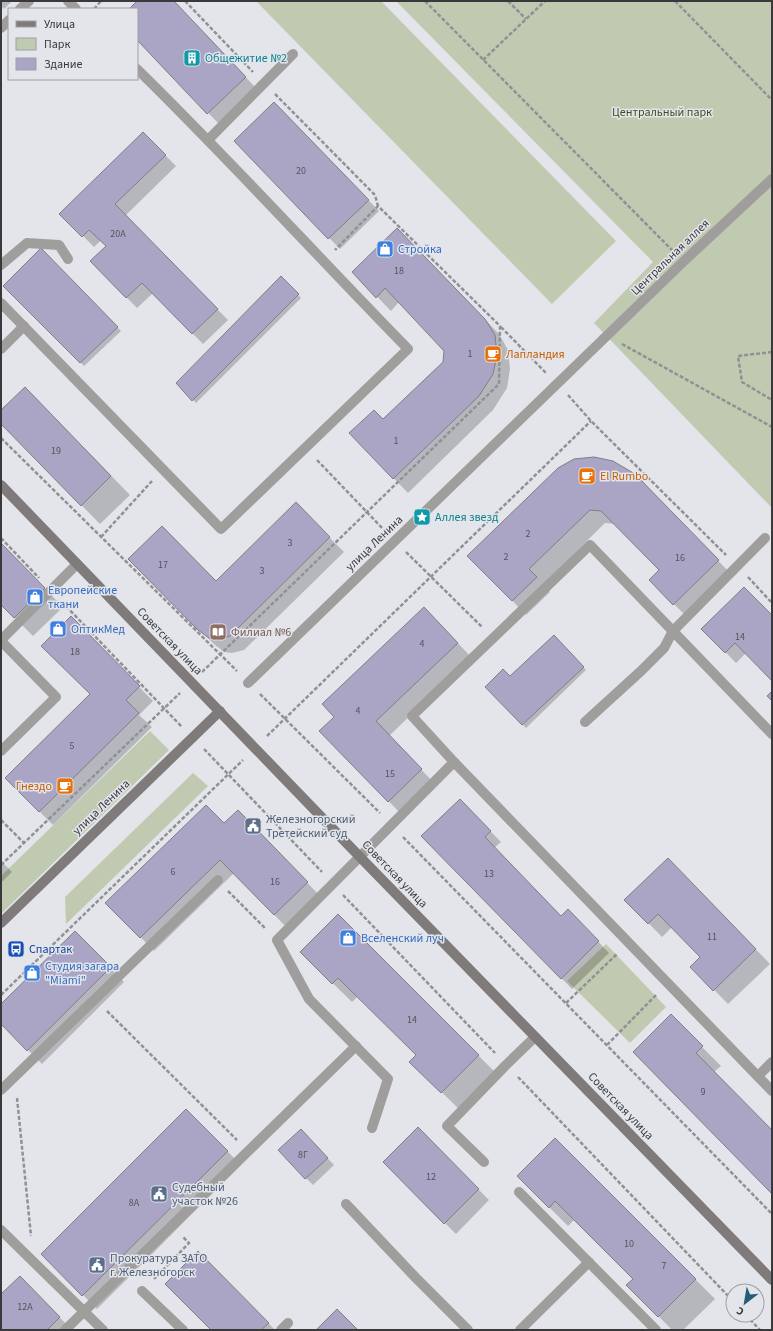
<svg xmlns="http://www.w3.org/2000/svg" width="773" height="1331" font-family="'Source Sans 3',sans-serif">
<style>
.green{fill:#c0cab0}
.shadow{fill:#0003}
.building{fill:#aaa4c5;stroke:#7f7f84}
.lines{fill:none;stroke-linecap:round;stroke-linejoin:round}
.path{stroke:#909195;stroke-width:2.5;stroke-dasharray:4 2;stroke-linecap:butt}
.lane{stroke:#a09d9d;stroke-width:10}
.street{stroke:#a09d9d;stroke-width:10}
.secondary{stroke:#7f7b7b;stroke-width:10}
.labels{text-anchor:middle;stroke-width:3;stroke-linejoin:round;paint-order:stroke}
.number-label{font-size:10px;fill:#55545e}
.culture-label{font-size:12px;fill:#0d838f;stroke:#e3e5eb;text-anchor:start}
.park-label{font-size:12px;fill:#3e4f1d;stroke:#e3e5eb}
.shop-label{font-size:12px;fill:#366cbe;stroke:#e3e5eb;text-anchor:start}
.street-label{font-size:12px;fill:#39393c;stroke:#e3e5eb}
.food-label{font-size:12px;fill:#c56008;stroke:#e3e5eb;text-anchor:start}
.education-label{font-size:12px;fill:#785e54;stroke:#e3e5eb;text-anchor:start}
.service-label{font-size:12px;fill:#4e5e75;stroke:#e3e5eb;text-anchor:start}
.transit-label{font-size:12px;fill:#164399;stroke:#e3e5eb;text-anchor:start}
</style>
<rect width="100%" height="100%" fill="#e3e5eb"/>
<g class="green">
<path d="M256,1H381L616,241L552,304Z"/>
<path d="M396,1H772V508L594,323L653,262Z"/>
<path d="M150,731L169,750L1,914V876Z"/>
<path d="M193,773L208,786L66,924L65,897Z"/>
<path d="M606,944L666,1007L630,1043L567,981Z"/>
</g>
<g class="shadow">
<path d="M1,1H12L4,9L1,6Z"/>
<path d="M139,1H173L256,88L219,124L137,39V9H131Z"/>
<path d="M274,104L379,211L340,249L235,141Z"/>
<path d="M143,133L176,166L125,216L228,320L203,344L153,293L137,308L91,261L107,246L101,240L94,247L61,214Z"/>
<path d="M411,243L499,334L508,350L510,369L507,388L493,410L408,493L350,433L383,421L444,362L445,351L399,302L391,311L353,272Z"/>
<path d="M41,250L121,331L84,366L5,286Z"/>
<path d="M282,278L301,298L196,403L177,383Z"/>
<path d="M44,407L130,495L100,524L1,423V411Z"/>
<path d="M594,458L649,489L732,575L688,618L674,604L660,571L616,524L605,523L543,584L550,592L526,615L469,556Z"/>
<path d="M296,504L344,552L244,650L232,653L224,652L214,644L129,559L216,582Z"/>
<path d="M1,545L63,607L33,636L1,604Z"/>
<path d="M772,616V679L746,653L736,663L703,629Z"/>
<path d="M71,618L153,701L139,715L152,727L53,825L6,778L91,694Z"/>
<path d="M438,622L471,657L389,736L435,784L402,815L321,731Z"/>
<path d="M554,636L586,670L526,728L486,687L510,678Z"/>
<path d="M460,800L501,842L494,848L562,917L568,910L609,953L572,989L423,836Z"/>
<path d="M224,825L252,826L321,897L288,929L234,873L154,951L107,903Z"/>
<path d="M1,861L12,872L1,883Z"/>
<path d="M682,873L770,964L728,1004L692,967L702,957L672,927L662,937L626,900Z"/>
<path d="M338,916L498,1075L461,1111L411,1062L417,1055L358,996L352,1002L301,952Z"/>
<path d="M75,933L124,982L42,1064L1,1023V1006Z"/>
<path d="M671,1016L721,1066L714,1072L772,1131V1192Z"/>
<path d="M186,1110L241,1165L97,1309L42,1254Z"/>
<path d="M418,1129L489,1200L456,1234L384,1162Z"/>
<path d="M308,1138L334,1165L313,1185L306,1178Z"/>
<path d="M555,1139L715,1299L683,1330H672L628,1285L634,1279L575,1219L568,1226L518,1176Z"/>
<path d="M198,1252L275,1330H212Z"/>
<path d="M20,1277L72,1330H1V1296Z"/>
</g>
<g class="building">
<path d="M137,1H174L246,77L207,114L137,40V9H129Z"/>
<path d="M274,102L369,200L328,239L234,141Z"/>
<path d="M143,132L166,155L115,204L218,309L192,334L142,283L126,298L90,261L106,246L89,230L82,237L59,214Z"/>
<path d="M397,228L485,319L495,335L497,355L493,374L479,396L393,479L349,433L374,410L383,419L443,362L444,351L385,288L376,298L352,272Z"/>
<path d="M41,248L118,327L80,363L3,286Z"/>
<path d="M281,276L299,294L192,401L176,383Z"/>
<path d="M25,387L111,476L81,506L1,424V410Z"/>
<path d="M594,457L613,461L635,474L719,560L673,605L649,580L659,570L601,511L590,510L529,569L537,577L512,601L467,556L558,468L574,459Z"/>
<path d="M296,502L330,537L230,636L218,640L209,638L198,630L128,559L162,526L216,581Z"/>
<path d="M1,543L45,588L14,618L1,605Z"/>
<path d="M744,587L772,615V681L735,643L725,653L701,629Z"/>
<path d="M424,607L458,643L376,721L422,769L388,802L319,731L334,717L322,704Z"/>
<path d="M71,616L140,686L126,700L139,713L39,812L5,778L90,694L41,646Z"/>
<path d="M554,635L584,667L522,725L485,687L503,669L510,676Z"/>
<path d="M772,691V701L767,696Z"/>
<path d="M460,799L491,831L485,837L561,916L568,909L599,941L561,979L421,836Z"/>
<path d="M206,805L224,823L238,810L308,882L274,915L220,860L140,938L105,903Z"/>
<path d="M668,858L756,949L713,991L690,967L700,957L658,914L648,924L624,900Z"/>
<path d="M338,914L479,1055L441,1093L409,1062L416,1055L338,978L332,984L300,952Z"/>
<path d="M75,931L111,967L27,1051L1,1024V1004Z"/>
<path d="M671,1014L703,1046L696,1053L772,1130V1194L633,1052Z"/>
<path d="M186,1109L228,1151L82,1296L41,1254Z"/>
<path d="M418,1127L479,1189L444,1224L383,1162Z"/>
<path d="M301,1129L328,1158L305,1179L278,1150Z"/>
<path d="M555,1138L696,1279L658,1317L626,1285L633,1279L555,1201L549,1208L517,1176Z"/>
<path d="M198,1251L269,1323L261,1330H211L165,1284Z"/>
<path d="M20,1276L60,1317L47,1330H1V1294Z"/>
<path d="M337,1309L358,1330H316Z"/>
</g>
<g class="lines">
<g class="path">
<path d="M185,1L253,72"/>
<path d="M425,1L672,250"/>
<path d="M508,1L526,19"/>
<path d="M675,1L772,100"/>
<path d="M94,9L101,1"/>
<path d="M483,60L545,1"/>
<path d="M275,94L375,195L378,206"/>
<path d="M501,327L546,373"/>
<path d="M622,344L772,427"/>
<path d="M772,352L738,356L742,382L772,400"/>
<path d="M568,395L591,421L726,555"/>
<path d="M1,438L237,671"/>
<path d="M317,460L384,530"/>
<path d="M101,537L152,481"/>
<path d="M1,538L39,578"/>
<path d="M406,552L482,627"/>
<path d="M748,577L772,603"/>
<path d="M62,602L182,727"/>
<path d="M202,672L499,384L500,326L378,206L335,250"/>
<path d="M260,694L380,813"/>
<path d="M267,736L591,421"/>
<path d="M204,749L322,872"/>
<path d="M1,820L24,843"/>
<path d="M403,837L772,1214"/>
<path d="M1,865L180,693"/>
<path d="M228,891L266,929"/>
<path d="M343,895L495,1053"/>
<path d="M1,995L243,760"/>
<path d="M566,1003L617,954"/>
<path d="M107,1011L237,1140"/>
<path d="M607,1045L656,995"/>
<path d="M518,1077L733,1301"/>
<path d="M17,1098L31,1236"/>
<path d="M154,1279L189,1243L183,1237"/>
<path d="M746,1315L760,1330"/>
</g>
<g class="lane">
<path d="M68,1L76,9"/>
<path d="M20,9L29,1"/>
<path d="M1,28L9,20"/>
<path d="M208,140L293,54"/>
<path d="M1,265L27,243L59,245L68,259"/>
<path d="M1,303L221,529L408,349C317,256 230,160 137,69"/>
<path d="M1,349L24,326"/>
<path d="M1,640L77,564"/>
<path d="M1,641L56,697L1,751"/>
<path d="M585,722L641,671L664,648L673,631L765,538"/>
<path d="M772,734L590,545L412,716L454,762L772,1091"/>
<path d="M758,1076L772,1062"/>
<path d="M1,1090L218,880"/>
<path d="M372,1128L388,1079L309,999L277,940L454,762"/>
<path d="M484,1162L447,1126L506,1065L535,1037"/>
<path d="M519,1192L656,1330"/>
<path d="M346,1204L416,1278L468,1330"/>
<path d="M1,1230L103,1330"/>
<path d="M142,1291L183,1330"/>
<path d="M65,1330L356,1046"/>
<path d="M281,1330L288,1323"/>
<path d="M520,1330L589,1262"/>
</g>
<path class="street" d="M248,683L684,261L772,179"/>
<g class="secondary">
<path d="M1,485L360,857L772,1280"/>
<path d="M1,923L220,711"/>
</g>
</g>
<defs>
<g id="building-square" transform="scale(0.9)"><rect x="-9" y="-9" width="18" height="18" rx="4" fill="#0f9aa8" stroke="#e3e5eb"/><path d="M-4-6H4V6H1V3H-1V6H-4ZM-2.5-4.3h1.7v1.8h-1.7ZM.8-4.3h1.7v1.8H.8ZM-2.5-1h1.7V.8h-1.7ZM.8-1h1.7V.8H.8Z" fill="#fff"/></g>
<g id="shop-square" transform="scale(0.9)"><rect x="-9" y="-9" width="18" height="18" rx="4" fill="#3f7fe0" stroke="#e3e5eb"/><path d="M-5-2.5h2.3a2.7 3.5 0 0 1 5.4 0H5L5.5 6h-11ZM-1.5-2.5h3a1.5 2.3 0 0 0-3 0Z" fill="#fff"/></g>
<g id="cafe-square" transform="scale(0.9)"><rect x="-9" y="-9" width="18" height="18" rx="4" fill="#e8710a" stroke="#e3e5eb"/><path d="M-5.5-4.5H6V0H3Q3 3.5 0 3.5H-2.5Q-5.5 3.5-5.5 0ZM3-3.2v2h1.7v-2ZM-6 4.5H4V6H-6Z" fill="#fff"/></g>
<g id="sight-square" transform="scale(0.9)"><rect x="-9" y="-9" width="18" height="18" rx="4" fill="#0f9aa8" stroke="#e3e5eb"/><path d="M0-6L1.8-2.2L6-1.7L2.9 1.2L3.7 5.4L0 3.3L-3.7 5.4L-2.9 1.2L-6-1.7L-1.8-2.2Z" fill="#fff"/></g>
<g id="library-square" transform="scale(0.9)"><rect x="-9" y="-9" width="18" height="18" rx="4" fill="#8d6e63" stroke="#e3e5eb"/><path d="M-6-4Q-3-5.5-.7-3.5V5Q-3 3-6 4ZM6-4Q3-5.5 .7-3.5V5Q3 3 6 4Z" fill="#fff"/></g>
<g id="civic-square" transform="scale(0.9)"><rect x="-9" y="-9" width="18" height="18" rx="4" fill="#5c6f8a" stroke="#e3e5eb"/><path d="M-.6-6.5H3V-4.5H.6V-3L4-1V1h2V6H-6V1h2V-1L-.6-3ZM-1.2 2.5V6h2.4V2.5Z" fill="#fff"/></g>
<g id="bus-square" transform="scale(0.9)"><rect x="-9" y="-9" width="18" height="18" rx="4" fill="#1a4fb4" stroke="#e3e5eb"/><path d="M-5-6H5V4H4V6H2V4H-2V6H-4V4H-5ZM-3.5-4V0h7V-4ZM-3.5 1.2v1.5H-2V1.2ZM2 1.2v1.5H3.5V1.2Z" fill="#fff"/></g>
</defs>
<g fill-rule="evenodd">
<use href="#building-square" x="192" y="58"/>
<use href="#shop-square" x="385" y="249"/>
<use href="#cafe-square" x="493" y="354"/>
<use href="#cafe-square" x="587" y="476"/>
<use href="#sight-square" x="422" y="517"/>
<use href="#shop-square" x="35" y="597"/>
<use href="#shop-square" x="58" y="629"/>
<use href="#library-square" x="218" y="632"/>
<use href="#cafe-square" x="65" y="786"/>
<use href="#civic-square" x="253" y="826"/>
<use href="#shop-square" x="348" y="938"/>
<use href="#bus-square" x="16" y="949"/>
<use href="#shop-square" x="32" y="973"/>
<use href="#civic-square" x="159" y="1194"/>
<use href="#civic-square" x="97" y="1265"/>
</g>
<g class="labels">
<g class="number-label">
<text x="301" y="174">20</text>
<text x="118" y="237">20А</text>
<text x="399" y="274">18</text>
<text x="470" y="357">1</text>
<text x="396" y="444">1</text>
<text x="56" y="454">19</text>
<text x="528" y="537">2</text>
<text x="290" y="546">3</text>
<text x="506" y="560">2</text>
<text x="680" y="561">16</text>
<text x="163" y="568">17</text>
<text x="262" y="574">3</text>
<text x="740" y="640">14</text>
<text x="422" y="647">4</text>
<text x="75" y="655">18</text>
<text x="358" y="714">4</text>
<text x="72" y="749">5</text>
<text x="390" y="777">15</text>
<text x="173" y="875">6</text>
<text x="489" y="877">13</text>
<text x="275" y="885">16</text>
<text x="712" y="940">11</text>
<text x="412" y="1023">14</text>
<text x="703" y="1095">9</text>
<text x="303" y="1158">8Г</text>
<text x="431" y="1180">12</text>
<text x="134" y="1206">8А</text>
<text x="629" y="1247">10</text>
<text x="664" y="1269">7</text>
<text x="25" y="1310">12А</text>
</g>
<g class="culture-label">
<text x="205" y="62">Общежитие №2</text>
<text x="435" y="521">Аллея звезд</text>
</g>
<g class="park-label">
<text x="662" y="116">Центральный парк</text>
</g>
<g class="shop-label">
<text x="398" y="253">Стройка</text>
<text x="48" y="594">Европейские<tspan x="48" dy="14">ткани</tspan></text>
<text x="71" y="633">ОптикМед</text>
<text x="361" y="942">Вселенский луч</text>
<text x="45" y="970">Студия загара<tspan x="45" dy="14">"Miami"</tspan></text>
</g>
<g class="street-label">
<text transform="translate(670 257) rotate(-44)" y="4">Центральная аллея</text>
<text transform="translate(374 543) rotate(-44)" y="4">улица Ленина</text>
<text transform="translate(170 641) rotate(46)" y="4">Советская улица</text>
<text transform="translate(101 807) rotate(-44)" y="4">улица Ленина</text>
<text transform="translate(395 874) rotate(46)" y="4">Советская улица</text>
<text transform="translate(621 1106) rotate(46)" y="4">Советская улица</text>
</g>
<g class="food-label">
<text x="506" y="358">Лапландия</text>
<text x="600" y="480">El Rumbo</text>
<text x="52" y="790" text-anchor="end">Гнездо</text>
</g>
<g class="education-label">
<text x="231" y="636">Филиал №6</text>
</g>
<g class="service-label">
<text x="266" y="823">Железногорский<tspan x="266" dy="14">Третейский суд</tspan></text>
<text x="172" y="1191">Судебный<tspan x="172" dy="14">участок №26</tspan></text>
<text x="110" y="1262">Прокуратура ЗАТО<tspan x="110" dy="14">г. Железногорск</tspan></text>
</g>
<g class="transit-label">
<text x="29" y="953">Спартак</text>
</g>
</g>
<rect width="773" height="1331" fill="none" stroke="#39393c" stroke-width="4"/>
<rect x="8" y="8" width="130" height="72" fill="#e3e5eb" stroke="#9fa0a5"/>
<rect x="16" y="21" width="20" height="6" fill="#7f7b7b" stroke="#9fa0a5"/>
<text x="44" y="28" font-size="12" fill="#39393c">Улица</text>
<rect x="16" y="38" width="20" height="12" fill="#c0cab0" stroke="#9fa0a5"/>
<text x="44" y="48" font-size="12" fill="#39393c">Парк</text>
<rect x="16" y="58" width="20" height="12" fill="#aaa4c5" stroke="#9fa0a5"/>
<text x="44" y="68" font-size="12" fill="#39393c">Здание</text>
<g transform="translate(745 1303) rotate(211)"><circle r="19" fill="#e3e5eb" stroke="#9fa0a5"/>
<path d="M0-3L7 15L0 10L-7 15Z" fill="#235d76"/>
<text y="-6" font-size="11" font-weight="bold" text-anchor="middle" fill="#39393c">С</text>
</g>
</svg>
